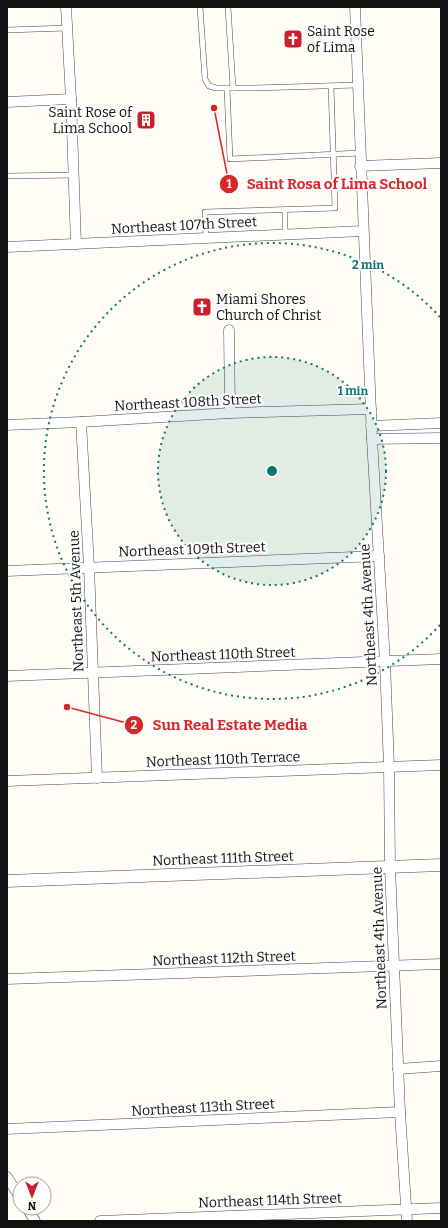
<svg xmlns="http://www.w3.org/2000/svg" width="448" height="1228" font-family="Bitter,serif">
<style>
.lines{fill:none;stroke-linecap:round;stroke-linejoin:round}
.service-casing{stroke:#444;stroke-width:6}
.minor-casing{stroke:#444;stroke-width:11}
.tertiary-casing{stroke:#444;stroke-width:13}
.service{stroke:#fff;stroke-width:5}
.minor{stroke:#fff;stroke-width:10}
.tertiary{stroke:#fff;stroke-width:12}
.ring{fill:none;stroke:#0f766e;stroke-width:2;stroke-dasharray:2 4}
.labels{text-anchor:middle;stroke-width:4;stroke-linejoin:round;paint-order:stroke}
.poi-label{font-size:14px;fill:#111;stroke:#fff;text-anchor:start}
.street-label{font-size:14px;fill:#111;stroke:#fff}
.centre{fill:#0f766e;stroke:#fff;stroke-width:2}
.ring-label{font-size:12px;text-anchor:middle;font-weight:bold;fill:#0f766e;stroke:#fff;stroke-width:4;stroke-linejoin:round;paint-order:stroke}
.leader{fill:none;stroke:#d62828;stroke-width:1.5}
.callout-dot{fill:#d62828;stroke:#fff;stroke-width:1.5}
.mark-label{font-size:12px;text-anchor:middle;font-weight:bold;fill:#fff}
.callout-label{font-size:15px;text-anchor:middle;font-weight:bold;fill:#d62828;stroke:#fff;stroke-width:4;stroke-linejoin:round;paint-order:stroke}
</style>
<rect width="100%" height="100%" fill="#fffdf5"/>
<g class="lines">
<g class="service-casing">
<g id="service">
<path d="M200,7L205,79L209,86L216,88H252L357,85"/>
<path d="M228,7L233,88"/>
<path d="M7,30L67,28"/>
<path d="M227,88L230,159L360,153"/>
<path d="M7,176L74,175"/>
<path d="M285,210V235"/>
<path d="M206,238L205,212L335,208L331,86"/>
</g>
</g>
<g class="minor-casing">
<g id="minor">
<path d="M66,7L71,99L76,244"/>
<path d="M355,7L372,439L385,662L389,767L390,867L400,1112L407,1221"/>
<path d="M7,102L71,99"/>
<path d="M360,166L441,163"/>
<path d="M7,247L363,231"/>
<path d="M229,330L230,413"/>
<path d="M81,422L89,567L97,778"/>
<path d="M7,425L81,422L230,413L371,409"/>
<path d="M371,426L441,423"/>
<path d="M372,439L441,438"/>
<path d="M7,571L379,556"/>
<path d="M7,676L441,659"/>
<path d="M7,781L441,765"/>
<path d="M7,979L441,964"/>
<path d="M398,1069L441,1066"/>
<path d="M7,1129L400,1112"/>
<path d="M7,1177L20,1197"/>
<path d="M27,1208L35,1221"/>
<path d="M100,1221L441,1208"/>
</g>
</g>
<g class="tertiary-casing">
<path id="tertiary" d="M7,881L441,865"/>
</g>
<use href="#service" class="service"/>
<use href="#minor" class="minor"/>
<use href="#tertiary" class="tertiary"/>
</g>
<circle cx="272" cy="471" r="114" fill="#0f766e" fill-opacity=".12"/>
<g class="ring">
<circle cx="272" cy="471" r="114"/>
<path d="M440 625A228 228 0 1 1 440 317"/>
</g>
<defs>
<g id="church-square" transform="scale(1)"><rect x="-9" y="-9" width="18" height="18" rx="4" fill="#cb1f2e" stroke="#fff"/><path d="M-1.2-6h2.4v3.5h3.3v2.4h-3.3V6h-2.4V-.1h-3.3v-2.4h3.3Z" fill="#fff"/></g>
<g id="building-square" transform="scale(1)"><rect x="-9" y="-9" width="18" height="18" rx="4" fill="#cb1f2e" stroke="#fff"/><path d="M-4-6H4V6H1V3H-1V6H-4ZM-2.5-4.3h1.7v1.8h-1.7ZM.8-4.3h1.7v1.8H.8ZM-2.5-1h1.7V.8h-1.7ZM.8-1h1.7V.8H.8Z" fill="#fff"/></g>
</defs>
<g fill-rule="evenodd">
<use href="#church-square" x="293" y="39"/>
<use href="#building-square" x="146" y="120"/>
<use href="#church-square" x="202" y="307"/>
</g>
<g class="labels">
<g class="poi-label">
<text x="307" y="36">Saint Rose<tspan x="307" dy="16">of Lima</tspan></text>
<text x="132" y="117" text-anchor="end">Saint Rose of<tspan x="132" dy="16">Lima School</tspan></text>
<text x="216" y="304">Miami Shores<tspan x="216" dy="16">Church of Christ</tspan></text>
</g>
<g class="street-label">
<text transform="translate(184 225) rotate(-3)" y="5">Northeast 107th Street</text>
<text transform="translate(188 402) rotate(-3)" y="5">Northeast 108th Street</text>
<text transform="translate(192 549) rotate(-2)" y="5">Northeast 109th Street</text>
<text transform="translate(76 601) rotate(-92)" y="5">Northeast 5th Avenue</text>
<text transform="translate(368 615) rotate(-93)" y="5">Northeast 4th Avenue</text>
<text transform="translate(223 654) rotate(-2)" y="5">Northeast 110th Street</text>
<text transform="translate(223 759) rotate(-2)" y="5">Northeast 110th Terrace</text>
<text transform="translate(223 858) rotate(-2)" y="5">Northeast 111th Street</text>
<text transform="translate(379 938) rotate(-92)" y="5">Northeast 4th Avenue</text>
<text transform="translate(224 958) rotate(-2)" y="5">Northeast 112th Street</text>
<text transform="translate(203 1107) rotate(-3)" y="5">Northeast 113th Street</text>
<text transform="translate(270 1200) rotate(-2)" y="5">Northeast 114th Street</text>
</g>
</g>
<circle cx="272" cy="471" r="6" class="centre"/>
<g class="ring-label">
<text x="368" y="269">2 min</text>
<text x="353" y="395">1 min</text>
</g>
<path class="leader" d="M214 108L229 184M67 707L134 725"/>
<g class="callout-dot">
<circle cx="214" cy="108" r="4"/>
<circle cx="67" cy="707" r="4"/>
<circle cx="229" cy="184" r="10"/>
<circle cx="134" cy="725" r="10"/>
</g>
<g class="mark-label">
<text x="229" y="188">1</text>
<text x="134" y="729">2</text>
</g>
<g class="callout-label">
<text x="337" y="189">Saint Rosa of Lima School</text>
<text x="230" y="730">Sun Real Estate Media</text>
</g>
<rect width="448" height="1228" fill="none" stroke="#111111" stroke-width="16"/>
<g transform="translate(32 1196) rotate(180)"><circle r="19" fill="#ffffff" stroke="#a0a0a0"/>
<path d="M0-3L7 15L0 10L-7 15Z" fill="#cb1f2e"/>
<text y="-6" font-size="11" font-weight="bold" text-anchor="middle" fill="#111111">N</text>
</g>
</svg>
